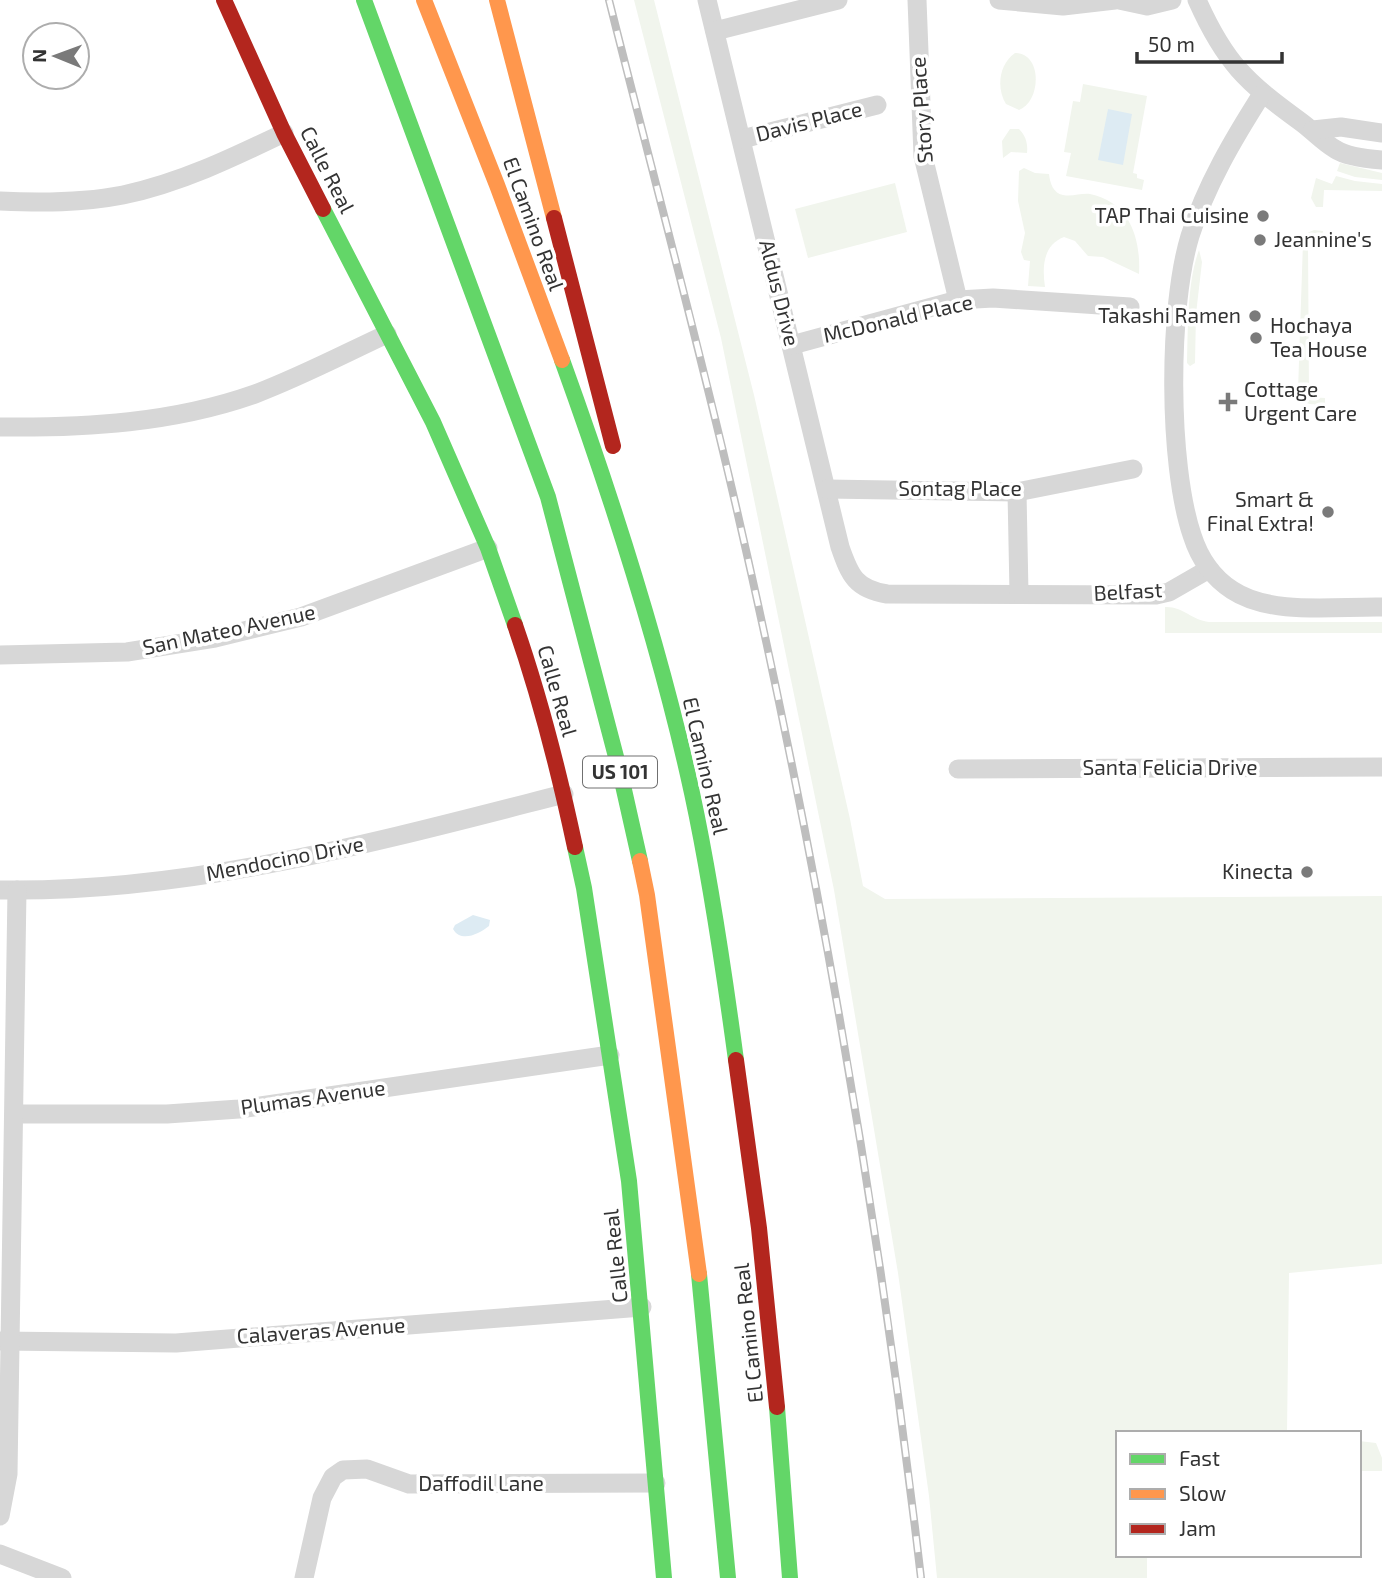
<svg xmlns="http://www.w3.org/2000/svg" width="1382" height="1578" font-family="'Exo 2',sans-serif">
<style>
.green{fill:#f1f5ed}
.water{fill:#ddebf3}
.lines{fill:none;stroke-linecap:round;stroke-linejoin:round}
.street{stroke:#d7d7d7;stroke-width:19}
.fast{stroke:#63d668;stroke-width:16}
.slow{stroke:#ff974d;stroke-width:16}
.jam{stroke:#b3261e;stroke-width:16}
.rail-casing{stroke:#bebebe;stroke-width:8}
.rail{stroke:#fff;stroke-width:5;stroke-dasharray:16;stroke-linecap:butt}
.poi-dot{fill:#7a7a7a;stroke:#fff;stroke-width:2.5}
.labels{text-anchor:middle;stroke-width:7;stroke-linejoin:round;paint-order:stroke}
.shield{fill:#fff;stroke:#707070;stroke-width:2}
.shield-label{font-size:19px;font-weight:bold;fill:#333}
.street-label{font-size:21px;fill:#333;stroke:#fff}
.poi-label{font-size:21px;fill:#333;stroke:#fff;text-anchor:end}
</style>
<rect width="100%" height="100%" fill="#fff"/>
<g class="green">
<path d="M634,0H654L754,395L850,819L863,886L885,899L1382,896V1264L1289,1273L1287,1433H1118V1555H1147V1578H937L929,1496L898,1273L834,890L721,338Z"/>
<path d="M1015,53C1043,53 1041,102 1019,110L1006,104C996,88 999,64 1015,53Z"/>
<path d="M1083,84L1147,96L1133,173L1137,174V178L1144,180L1142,190L1066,176L1071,153L1064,152L1073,101L1080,102Z"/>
<path d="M1010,129H1019C1026,136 1028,144 1027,153L1011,152L1003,158L1002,141Z"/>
<path d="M1340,163L1382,173V180L1355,177L1337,171Z"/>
<path d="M1024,168L1035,173L1049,174C1050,183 1053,193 1063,195C1072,197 1081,193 1090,194C1130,202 1141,239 1139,274L1103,257L1088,256L1075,241L1064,237C1043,245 1042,267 1045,287L1028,286L1030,261L1024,260L1021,252L1025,233L1018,201L1019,171Z"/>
<path d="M1336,176L1355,181L1382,184V191L1324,190L1323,207H1316L1311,198L1316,178L1332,184Z"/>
<path d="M895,183L907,232L808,258L795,209Z"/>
<path d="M1314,230L1323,231L1324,240L1308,242L1309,397L1325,398V403L1322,405C1310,405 1301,404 1298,391L1303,242L1307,233Z"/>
<path d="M1199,250L1202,262L1196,314L1195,363L1190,366L1187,363C1188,329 1187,282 1199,250Z"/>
<path d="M1165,607C1182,606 1192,620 1209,622H1382V633H1165Z"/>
<path d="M1359,1441L1376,1443L1382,1458V1471H1359Z"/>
</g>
<g class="water">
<path d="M1108,109L1132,114L1123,165L1098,160Z"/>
<path d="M473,915L490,920L489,926C479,934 461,943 453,929L455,925Z"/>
</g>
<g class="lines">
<g class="street">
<path d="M707,0L840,547C850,576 856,589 887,594L1156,595L1169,592L1209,569"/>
<path d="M917,0L923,156L958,300"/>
<path d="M999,0L1063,6L1115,0"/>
<path d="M1119,0L1147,6L1172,0"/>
<path d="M1197,0C1225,63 1246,82 1301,122C1312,130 1323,142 1335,149C1347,157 1368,159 1382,160"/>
<path d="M715,31L838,0"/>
<path d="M1262,94C1234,138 1206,185 1190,236C1168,308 1168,464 1192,535C1199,557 1212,577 1232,590C1271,616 1336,606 1382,607"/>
<path d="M1313,130L1341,127L1382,133"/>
<path d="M742,139L877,105"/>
<path d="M0,201C42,203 82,203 123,195C180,183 232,158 284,133"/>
<path d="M792,345L958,300L993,298L1130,307"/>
<path d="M0,427C86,428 173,423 255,394C300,377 344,354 387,334"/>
<path d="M827,489L1017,492L1133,469"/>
<path d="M1017,492L1019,593"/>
<path d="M0,655L127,652L215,638L301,617L488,548"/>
<path d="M958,769L1382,767"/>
<path d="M0,890C192,893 380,841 564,794"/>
<path d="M15,1114H167L239,1109L610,1055"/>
<path d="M0,1341L176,1343L642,1307"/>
<path d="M0,1516L8,1474L17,890"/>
<path d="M0,1554L62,1578"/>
<path d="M304,1578L322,1498L333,1477L343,1470L367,1469L409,1484L656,1483"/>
</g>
<g class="fast">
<path d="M364,0L548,497L620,772L640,861"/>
<path d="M323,209L433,422L488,548L515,625"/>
<path d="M562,360C613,501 660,646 692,793C711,881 724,971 736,1060"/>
<path d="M575,847L584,888L629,1181L664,1578"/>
<path d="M699,1274L728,1578"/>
<path d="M777,1407L790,1578"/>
</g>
<g class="slow">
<path d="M424,0L497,185L562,360"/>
<path d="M497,0L554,218"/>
<path d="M640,861L647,895L699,1274"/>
</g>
<g class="jam">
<path d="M224,0L284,133L323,209"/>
<path d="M554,218L613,446"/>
<path d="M515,625C540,697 559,772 575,847"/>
<path d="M736,1060L759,1228L777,1407"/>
</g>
<g class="rail-casing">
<path id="rail" d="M609,0C651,167 696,334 735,502C817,857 879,1217 921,1578"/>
</g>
<use href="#rail" class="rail"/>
</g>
<g class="poi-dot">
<circle cx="1263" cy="216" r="7"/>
<circle cx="1260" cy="240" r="7"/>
<circle cx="1255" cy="316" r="7"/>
<circle cx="1256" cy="338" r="7"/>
<path d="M1224.5 391.5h7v7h7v7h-7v7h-7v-7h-7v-7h7z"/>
<circle cx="1328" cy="512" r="7"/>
<circle cx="1307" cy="872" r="7"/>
</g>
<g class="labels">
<rect class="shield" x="583" y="756.5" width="74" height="31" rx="5"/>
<g class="shield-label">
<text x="620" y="779">US 101</text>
</g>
<g class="street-label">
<text transform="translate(922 110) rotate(-94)" y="7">Story Place</text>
<text transform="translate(809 122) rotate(-14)" y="7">Davis Place</text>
<text transform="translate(327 170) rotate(63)" y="7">Calle Real</text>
<text transform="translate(533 224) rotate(70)" y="7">El Camino Real</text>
<text transform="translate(779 293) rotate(76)" y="7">Aldus Drive</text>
<text transform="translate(898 319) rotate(-13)" y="7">McDonald Place</text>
<text x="960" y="496">Sontag Place</text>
<text transform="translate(1128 592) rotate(-3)" y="7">Belfast</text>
<text transform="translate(229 630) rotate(-12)" y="7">San Mateo Avenue</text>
<text transform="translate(557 691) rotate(74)" y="7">Calle Real</text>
<text transform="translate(705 766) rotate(77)" y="7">El Camino Real</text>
<text x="1170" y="775">Santa Felicia Drive</text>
<text transform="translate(285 859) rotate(-11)" y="7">Mendocino Drive</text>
<text transform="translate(313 1098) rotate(-8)" y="7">Plumas Avenue</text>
<text transform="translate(616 1256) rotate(-96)" y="7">Calle Real</text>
<text transform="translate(321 1331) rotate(-4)" y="7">Calaveras Avenue</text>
<text transform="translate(749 1333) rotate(-96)" y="7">El Camino Real</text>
<text x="481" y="1491">Daffodil Lane</text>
</g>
<g class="poi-label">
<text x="1249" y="223">TAP Thai Cuisine</text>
<text x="1274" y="247" text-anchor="start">Jeannine's</text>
<text x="1241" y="323">Takashi Ramen</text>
<text x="1270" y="333" text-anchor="start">Hochaya<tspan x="1270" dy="24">Tea House</tspan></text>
<text x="1244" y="397" text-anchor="start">Cottage<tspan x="1244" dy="24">Urgent Care</tspan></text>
<text x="1314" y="507">Smart &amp;<tspan x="1314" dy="24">Final Extra!</tspan></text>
<text x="1293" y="879">Kinecta</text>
</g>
</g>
<rect x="1116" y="1431" width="245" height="126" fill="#ffffff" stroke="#adadad" stroke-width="2"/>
<rect x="1130" y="1454" width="35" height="10" fill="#63d668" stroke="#adadad" stroke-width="2"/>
<text x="1179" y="1466" font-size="21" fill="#333333">Fast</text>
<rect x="1130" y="1489" width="35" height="10" fill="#ff974d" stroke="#adadad" stroke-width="2"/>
<text x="1179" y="1501" font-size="21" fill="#333333">Slow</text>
<rect x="1130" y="1524" width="35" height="10" fill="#b3261e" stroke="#adadad" stroke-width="2"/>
<text x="1179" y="1536" font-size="21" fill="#333333">Jam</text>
<g transform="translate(56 56) rotate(271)"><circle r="33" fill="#ffffff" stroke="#adadad" stroke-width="2"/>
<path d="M0-5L12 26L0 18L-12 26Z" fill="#7a7a7a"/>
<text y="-10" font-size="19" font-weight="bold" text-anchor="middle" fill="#333333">N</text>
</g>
<path d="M1137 52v10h145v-10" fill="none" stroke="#333333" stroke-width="3.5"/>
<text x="1148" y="52" font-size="21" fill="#333333" stroke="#ffffff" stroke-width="5" paint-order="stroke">50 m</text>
</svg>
